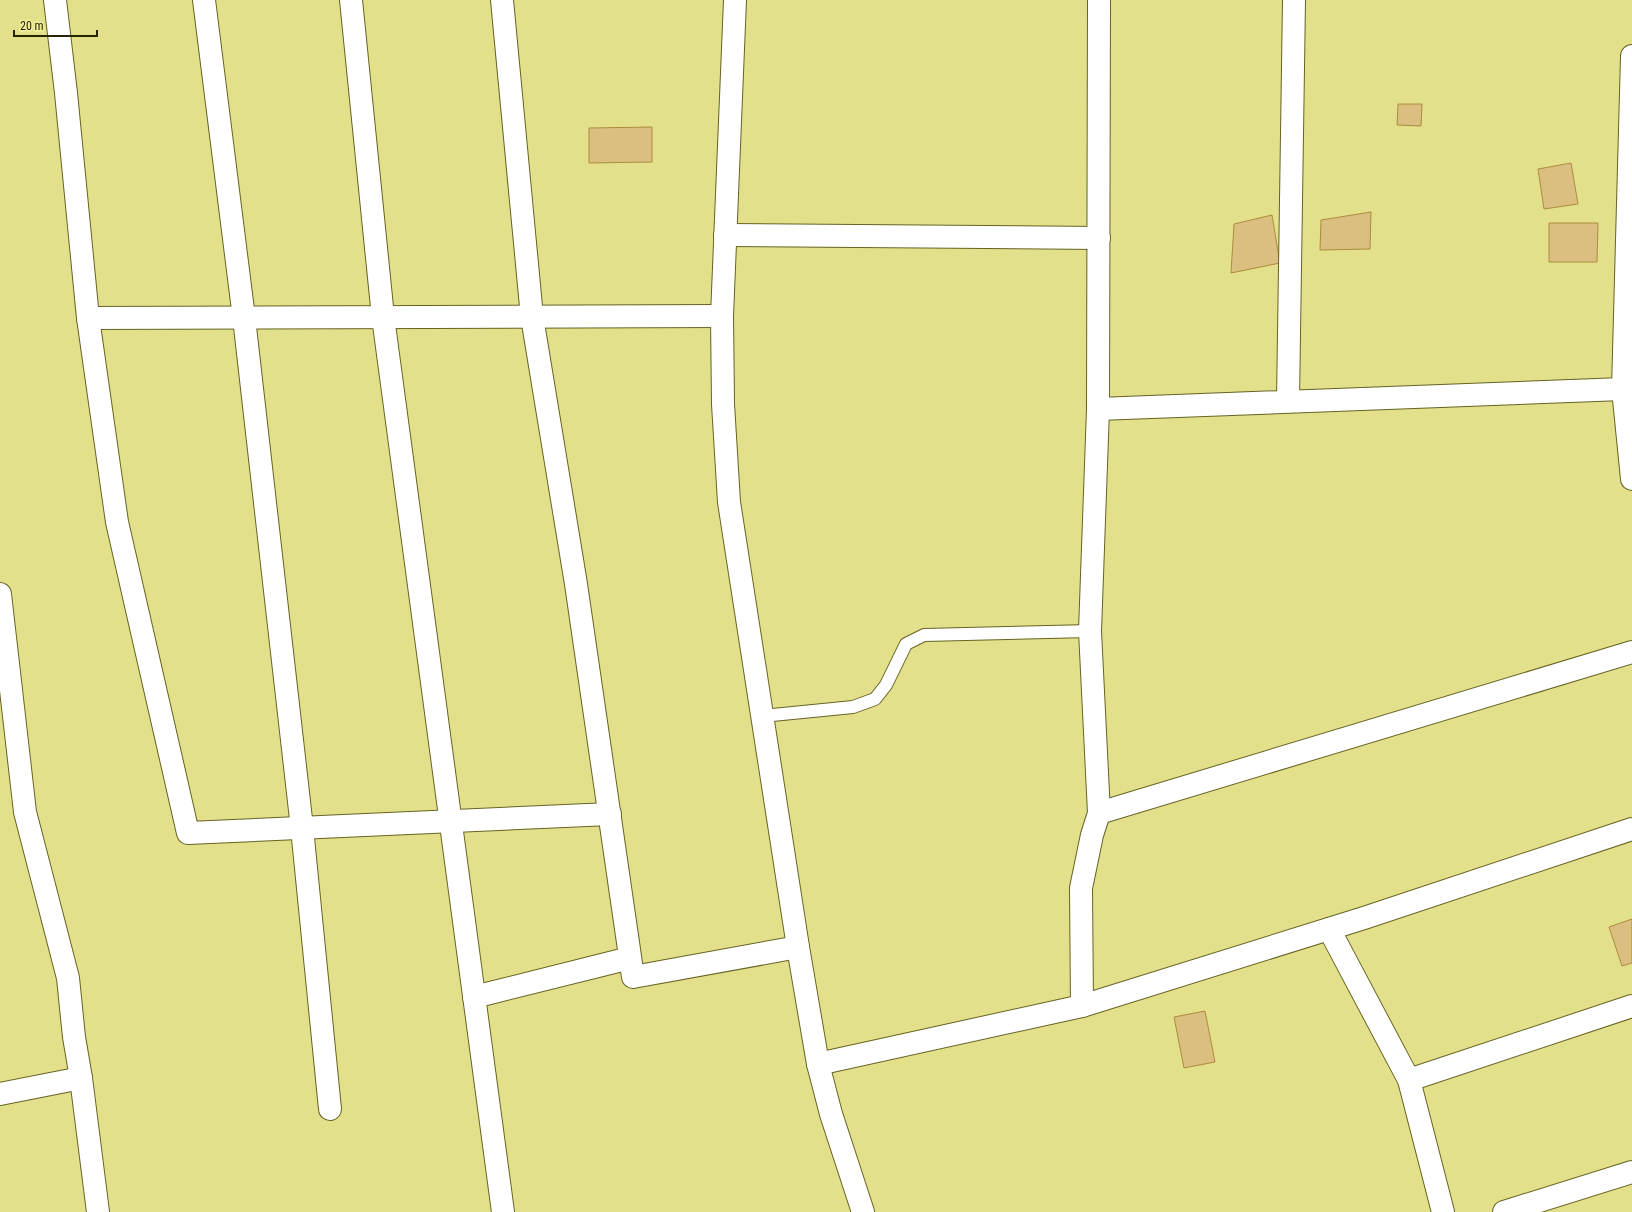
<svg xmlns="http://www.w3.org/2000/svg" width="1632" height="1212" font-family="'Roboto Condensed',sans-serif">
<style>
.building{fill:#dabf81;stroke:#ac8c3b}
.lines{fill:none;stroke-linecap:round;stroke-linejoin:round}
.lane-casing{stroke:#666323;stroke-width:14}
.street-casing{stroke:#666323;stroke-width:24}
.lane{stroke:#fff;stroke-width:12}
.street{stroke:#fff;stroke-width:22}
</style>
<rect width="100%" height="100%" fill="#e3e08c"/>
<g class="building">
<path d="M1398,104H1422L1421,126L1397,125Z"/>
<path d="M652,127V162L589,163V128Z"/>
<path d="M1571,163L1578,204L1544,209L1538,169Z"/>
<path d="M1371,212L1370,249L1320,250L1321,220Z"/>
<path d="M1272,215L1280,263L1231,273L1234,224Z"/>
<path d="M1549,223H1598L1597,262H1549Z"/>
<path d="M1632,919V963L1622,966L1609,927Z"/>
<path d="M1205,1011L1215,1062L1184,1068L1174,1017Z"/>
</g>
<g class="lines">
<g class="lane-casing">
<path id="lane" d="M762,716L853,707L875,699L886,685L906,644L924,635L1090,631"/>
</g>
<g class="street-casing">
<g id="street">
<path d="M55,0L66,93L88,318L117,522L188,833L610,814"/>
<path d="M204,0L244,318L302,828L330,1109"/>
<path d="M351,0L383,317L503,1212"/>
<path d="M502,0L532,317L576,584L633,977L798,947"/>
<path d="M735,0L722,316L723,404L729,502L798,947L818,1064L831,1114L863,1212"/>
<path d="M1632,56L1623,389L1632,479"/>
<path d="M725,235L1099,238"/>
<path d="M88,318L722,316"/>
<path d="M1288,401L1294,0"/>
<path d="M1098,409L1623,389"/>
<path d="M0,594L25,812L68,978L74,1037L81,1078L98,1212"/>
<path d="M1099,813L1632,652"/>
<path d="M1329,929L1409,1080L1632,1006"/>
<path d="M474,997L630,958"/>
<path d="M1082,1006L1081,888L1092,835L1099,813L1090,631L1098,409L1099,0"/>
<path d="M818,1064L1082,1006L1364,918L1632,829"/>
<path d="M1409,1080L1443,1212"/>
<path d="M0,1094L81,1078"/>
<path d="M1504,1212L1632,1172"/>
</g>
</g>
<use href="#lane" class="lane"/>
<use href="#street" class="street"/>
</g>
<path d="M14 30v6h83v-6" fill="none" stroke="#272502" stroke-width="2"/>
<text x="20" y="30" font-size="12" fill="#272502" stroke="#f0ee99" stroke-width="3" paint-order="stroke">20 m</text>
</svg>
